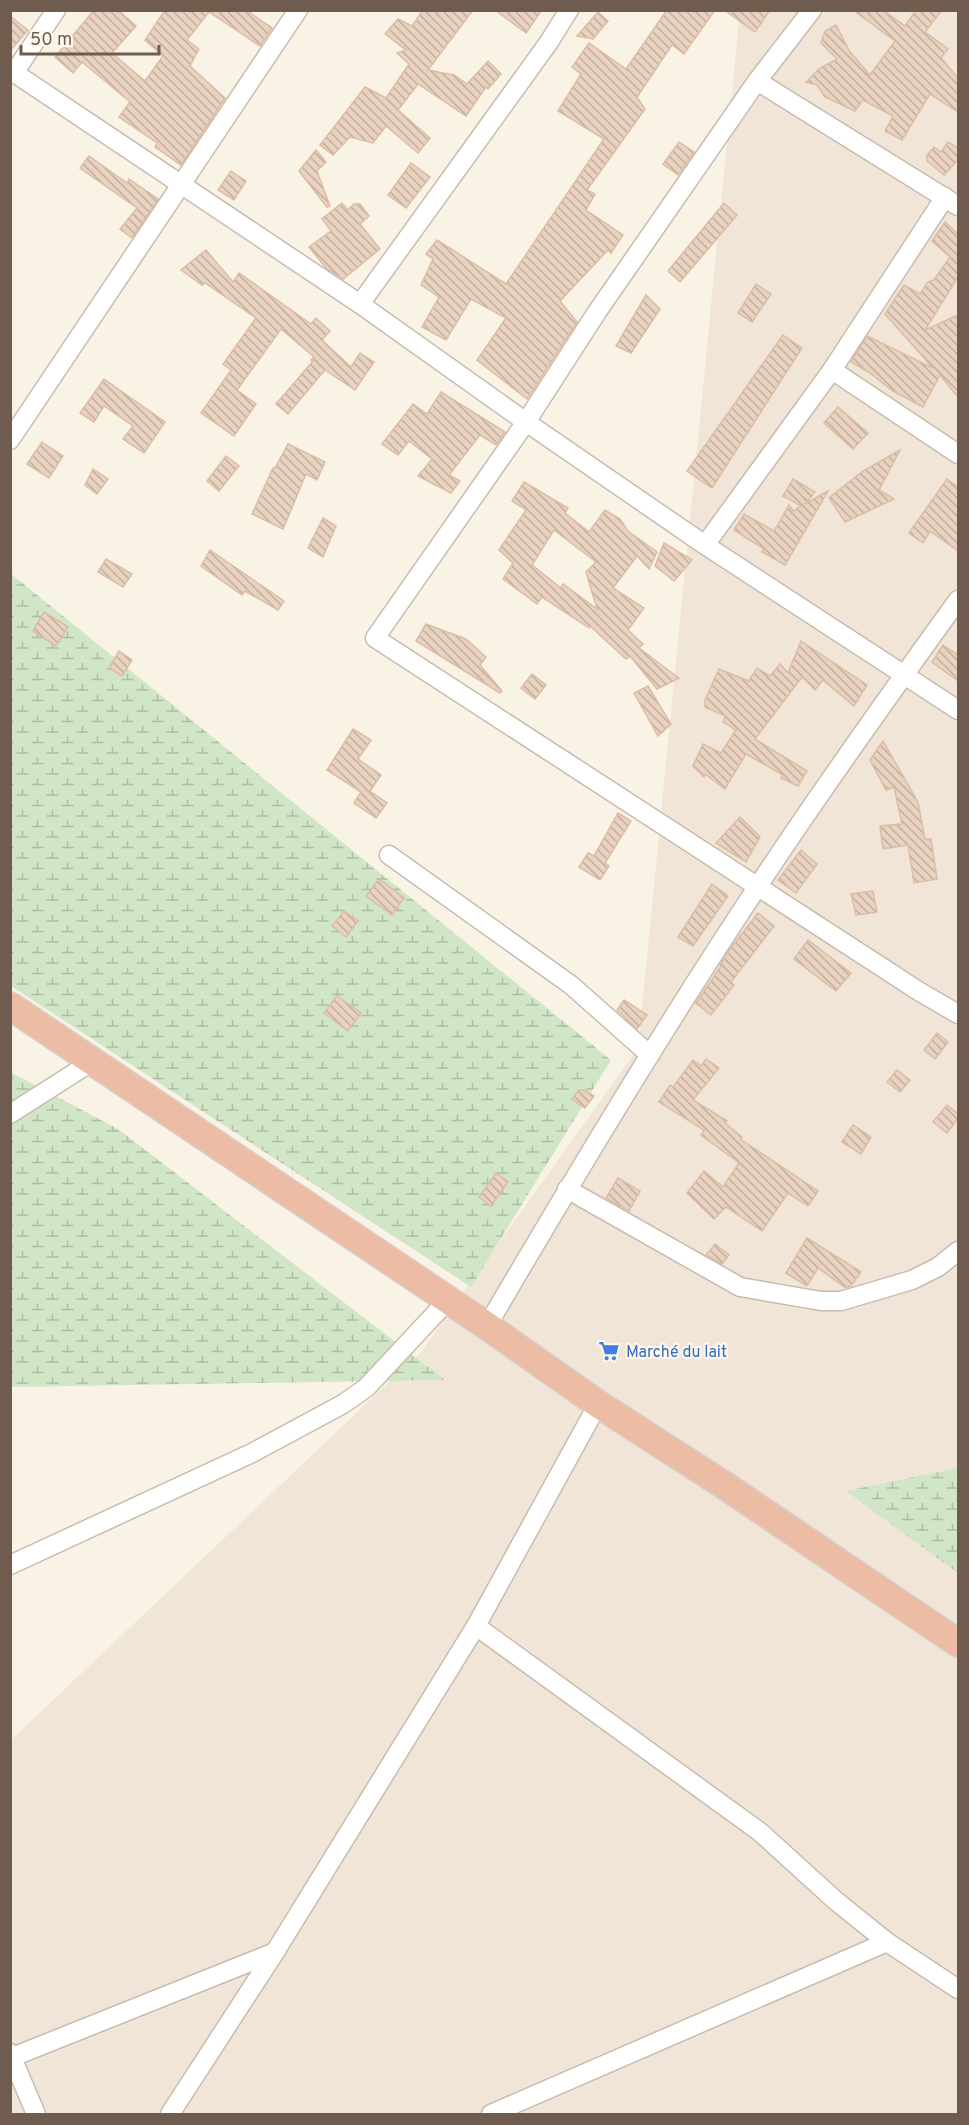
<svg xmlns="http://www.w3.org/2000/svg" width="969" height="2125" font-family="Overpass,sans-serif">
<style>
.residential{fill:#f0e5d6}
.wetland{fill:url(#wetland-marsh)}
.building{fill:url(#building-back-hatch);stroke:#dcbda4;stroke-width:1.5;fill-rule:evenodd}
.lines{fill:none;stroke-linecap:round;stroke-linejoin:round}
.minor-casing{stroke:#c9bbae;stroke-width:21}
.highway-casing{stroke:#d7d1cd;stroke-width:30}
.minor{stroke:#fff;stroke-width:18}
.highway{stroke:#ecbca5;stroke-width:27}
.labels{text-anchor:middle;stroke-width:4.5;stroke-linejoin:round;paint-order:stroke}
.shop-label{font-size:16px;fill:#366cbe;stroke:#fdf7ec;text-anchor:start}
</style>
<defs>
<pattern id="wetland-marsh" width="20" height="14" patternUnits="userSpaceOnUse" patternTransform="scale(1.5)"><rect width="20" height="14" fill="#d1e5c7"/><path d="M1 5h8M5 5V1M11 12h8M15 12V8" fill="none" stroke="#aebda4"/></pattern>
<pattern id="building-back-hatch" width="6" height="6" patternUnits="userSpaceOnUse" patternTransform="scale(1.5)"><rect width="6" height="6" fill="#e9d3c0"/><path d="M-1 5l2 2M0 0l6 6M5-1l2 2" fill="none" stroke="#c1ae9e"/></pattern>
</defs>
<rect width="100%" height="100%" fill="#f9f3e6"/>
<path class="residential" d="M740,11H958V2114H11V1740L421,1352L638,1048Z"/>
<g class="wetland">
<path d="M10,573L611,1060L471,1287L11,986Z"/>
<path d="M10,1072L118,1129L445,1380L11,1387Z"/>
<path d="M958,1468V1573L846,1491Z"/>
</g>
<g class="building">
<path d="M94,10H118L136,26L112,53L145,81L163,56L145,40L165,10H246L272,28L260,46L209,12L187,40L199,49L190,66L225,98L181,165L155,147L157,143L119,117L130,102L82,62L73,73L55,57Z"/>
<path d="M423,10H473L428,70L454,75L467,84L488,61L501,74L488,89L486,87L466,116L418,84L398,110L430,138L418,153L386,126L373,143L350,137L333,155L320,145L365,87L386,98L409,64L397,53L406,50L385,34L398,19L412,26Z"/>
<path d="M495,10H542L526,33Z"/>
<path d="M667,10H715L684,54L672,45L637,97L645,109L587,190L595,194L586,210L623,235L611,253L608,250L560,301L577,322L527,399L477,360L506,318L471,299L446,340L422,327L439,297L421,285L433,259L426,254L437,240L506,284L604,139L558,111L581,74L572,67L589,43L626,69Z"/>
<path d="M724,10H770L755,32Z"/>
<path d="M853,10H883L905,26L916,10H942L925,32L948,49L941,58L958,78V112L930,94L902,140L885,131L893,116L863,100L855,111L825,97L817,85L806,82L820,68L837,59L821,43L825,31L836,25L850,52L870,75L895,41Z"/>
<path d="M598,12L608,21L593,39L577,36Z"/>
<path d="M10,16L28,30L10,51Z"/>
<path d="M679,142L694,152L678,175L663,164Z"/>
<path d="M948,142L958,148V160L944,175L927,161V155L934,147L941,152Z"/>
<path d="M316,150L326,162L317,171L330,206L327,207L299,171Z"/>
<path d="M89,156L127,183L129,179L158,199L132,238L120,229L137,208L80,168Z"/>
<path d="M411,163L430,177L406,208L388,195Z"/>
<path d="M231,171L246,181L234,200L218,190Z"/>
<path d="M342,203L348,210L354,204H360L369,216L360,224L380,249L343,279L326,268L309,247L331,231L322,219Z"/>
<path d="M724,203L737,215L680,282L668,271Z"/>
<path d="M945,222L958,234V277L925,330L958,315V397L940,375L923,407L893,391L870,373L851,362L867,336L933,368L885,314L904,285L920,294L928,282L934,280L950,257L932,241Z"/>
<path d="M206,250L233,282L239,273L311,324L316,318L330,331L322,340L351,367L360,353L374,362L355,390L325,370L288,414L276,404L313,361L311,360L314,357L281,329L237,390L256,404L234,436L201,413L231,370L223,364L256,318L205,283L202,285L181,270Z"/>
<path d="M756,284L771,294L752,322L738,313Z"/>
<path d="M646,295L660,309L631,353L616,346Z"/>
<path d="M783,335L802,348L712,488L687,471Z"/>
<path d="M104,379L165,422L144,453L123,439L133,426L104,406L94,422L80,413Z"/>
<path d="M441,392L505,432L496,445L480,435L449,475L460,481L451,493L418,476L432,459L409,441L398,455L382,444L413,404L427,414Z"/>
<path d="M838,407L868,433L853,449L824,423Z"/>
<path d="M42,442L63,456L49,478L27,464Z"/>
<path d="M288,444L325,462L317,480L306,474L283,529L252,514L273,468H275Z"/>
<path d="M900,450L879,490L894,499L845,522L829,498L863,471Z"/>
<path d="M226,456L239,466L219,491L207,481Z"/>
<path d="M93,469L108,479L97,494L85,485Z"/>
<path d="M793,479L815,492L805,504L828,491L785,565L762,552L764,549L734,530L744,514L774,531L789,505L793,511L801,506L783,496Z"/>
<path d="M947,479L958,487V551L930,531L923,543L909,533Z"/>
<path d="M524,482L568,508L565,513L589,532L605,510L620,519L628,531L657,552L649,569L637,556L613,588L644,608L628,630L643,644L639,648L679,678L657,689L630,656L626,659L590,626L589,628L542,597L537,604L503,579L513,563L499,550L526,510L512,501ZM554,530L596,562L586,572L597,609L563,584L561,588L532,565Z"/>
<path d="M323,518L336,526L323,557L308,548Z"/>
<path d="M664,543L692,560L674,581L655,566Z"/>
<path d="M210,550L284,601L278,610L245,591L242,595L201,566Z"/>
<path d="M106,559L132,574L123,587L98,572Z"/>
<path d="M44,612L68,627L56,646L33,631Z"/>
<path d="M426,624L466,639L486,657L480,665L502,691L500,693L416,641Z"/>
<path d="M801,641L867,685L854,706L823,680L815,690L802,677L755,739L807,771L798,786L781,778L783,775L746,754L725,789L705,774L704,777L693,766L703,744L721,753L736,730L723,722L725,716L705,707V700L719,669L749,681L757,668L770,676L780,664L788,673Z"/>
<path d="M943,645L958,655V681L932,662Z"/>
<path d="M119,651L132,660L122,676L109,668Z"/>
<path d="M532,674L546,685L535,699L521,688Z"/>
<path d="M648,686L671,724L658,736L634,693Z"/>
<path d="M353,729L371,740L358,759L381,775L370,791L387,803L376,818L354,803L361,792L327,770Z"/>
<path d="M883,741L918,802L925,839H931L937,879L914,883L908,845L883,849L880,826L902,824L894,787L886,790L870,760Z"/>
<path d="M618,813L631,821L605,863L609,866L600,880L579,867L588,853L594,856Z"/>
<path d="M740,817L760,837L746,862L716,843Z"/>
<path d="M801,850L817,864L796,893L778,880Z"/>
<path d="M379,879L404,898L392,915L366,896Z"/>
<path d="M712,884L728,896L693,946L678,937Z"/>
<path d="M873,891L877,912L856,915L851,894Z"/>
<path d="M344,911L358,921L346,937L332,926Z"/>
<path d="M758,913L774,926L731,982L734,985L711,1015L696,1003L721,966L720,965L730,949Z"/>
<path d="M808,940L851,973L836,991L794,959Z"/>
<path d="M337,996L361,1013L348,1031L324,1013Z"/>
<path d="M624,1000L647,1015L637,1029L617,1010Z"/>
<path d="M937,1033L948,1042L935,1059L924,1050Z"/>
<path d="M706,1059L719,1068L693,1100L727,1121L725,1123L742,1137L740,1139L818,1191L808,1206L788,1193L762,1231L726,1207L714,1219L687,1193L704,1171L723,1187L739,1163L701,1135L704,1130L659,1102L670,1085L673,1087L693,1060L701,1066Z"/>
<path d="M897,1070L910,1080L900,1092L887,1082Z"/>
<path d="M579,1090H584L594,1096L585,1108L572,1099Z"/>
<path d="M947,1105L958,1114V1119L947,1133L933,1122Z"/>
<path d="M853,1125L871,1137L861,1154L842,1142Z"/>
<path d="M496,1173L508,1182L491,1206L479,1197Z"/>
<path d="M618,1178L640,1191L629,1211L606,1198Z"/>
<path d="M807,1238L861,1272L851,1286L846,1288L818,1268L807,1286L786,1273Z"/>
<path d="M715,1244L729,1255L722,1264L706,1255Z"/>
</g>
<g class="lines">
<g class="minor-casing">
<g id="minor">
<path d="M812,10L757,81L597,312L526,422L375,638L920,992L958,1014"/>
<path d="M10,70L360,304L526,422L705,545L958,710"/>
<path d="M14,73L56,10"/>
<path d="M757,81L958,206"/>
<path d="M360,304L549,42L569,10"/>
<path d="M832,370L958,454"/>
<path d="M10,440L298,10"/>
<path d="M705,545L832,370L945,197"/>
<path d="M389,855L571,985L650,1055"/>
<path d="M10,1114L93,1061"/>
<path d="M567,1189L740,1287L821,1301H841L912,1280L938,1267L958,1251"/>
<path d="M487,1326C574,1178 663,1029 758,886C822,789 890,694 958,600"/>
<path d="M10,1565L252,1453L343,1404L366,1388L448,1300"/>
<path d="M476,1626L760,1832L836,1901L887,1942L958,1989"/>
<path d="M10,2053L36,2114"/>
<path d="M10,2058L275,1952"/>
<path d="M170,2114L275,1952L476,1626L598,1404"/>
<path d="M491,2114L887,1942"/>
</g>
</g>
<g class="highway-casing">
<path id="highway" d="M10,1006L487,1326L598,1404L724,1485L958,1643"/>
</g>
<use href="#minor" class="minor"/>
<use href="#highway" class="highway"/>
</g>
<defs>
<g id="supermarket-bare" transform="scale(1.62)"><path d="M-6-5.5h2.5l.6 2H6L4.5 2H-2.5L-4.4-4H-6ZM-1.5 3.2a1.3 1.3 0 1 0 .1 0ZM3 3.2a1.3 1.3 0 1 0 .1 0Z" fill="#3f7fe0" stroke="#fdf7ec" stroke-width="2.5" paint-order="stroke"/></g>
</defs>
<g fill-rule="evenodd">
<use href="#supermarket-bare" x="609" y="1351"/>
</g>
<g class="labels">
<g class="shop-label">
<text x="626" y="1357">Marché du lait</text>
</g>
</g>
<rect width="969" height="2125" fill="none" stroke="#6f5c4e" stroke-width="24"/>
<path d="M21 45v9h138v-9" fill="none" stroke="#6f5c4e" stroke-width="3"/>
<text x="30" y="45" font-size="18" fill="#6f5c4e" stroke="#fdf7ec" stroke-width="4.5" paint-order="stroke">50 m</text>
</svg>
